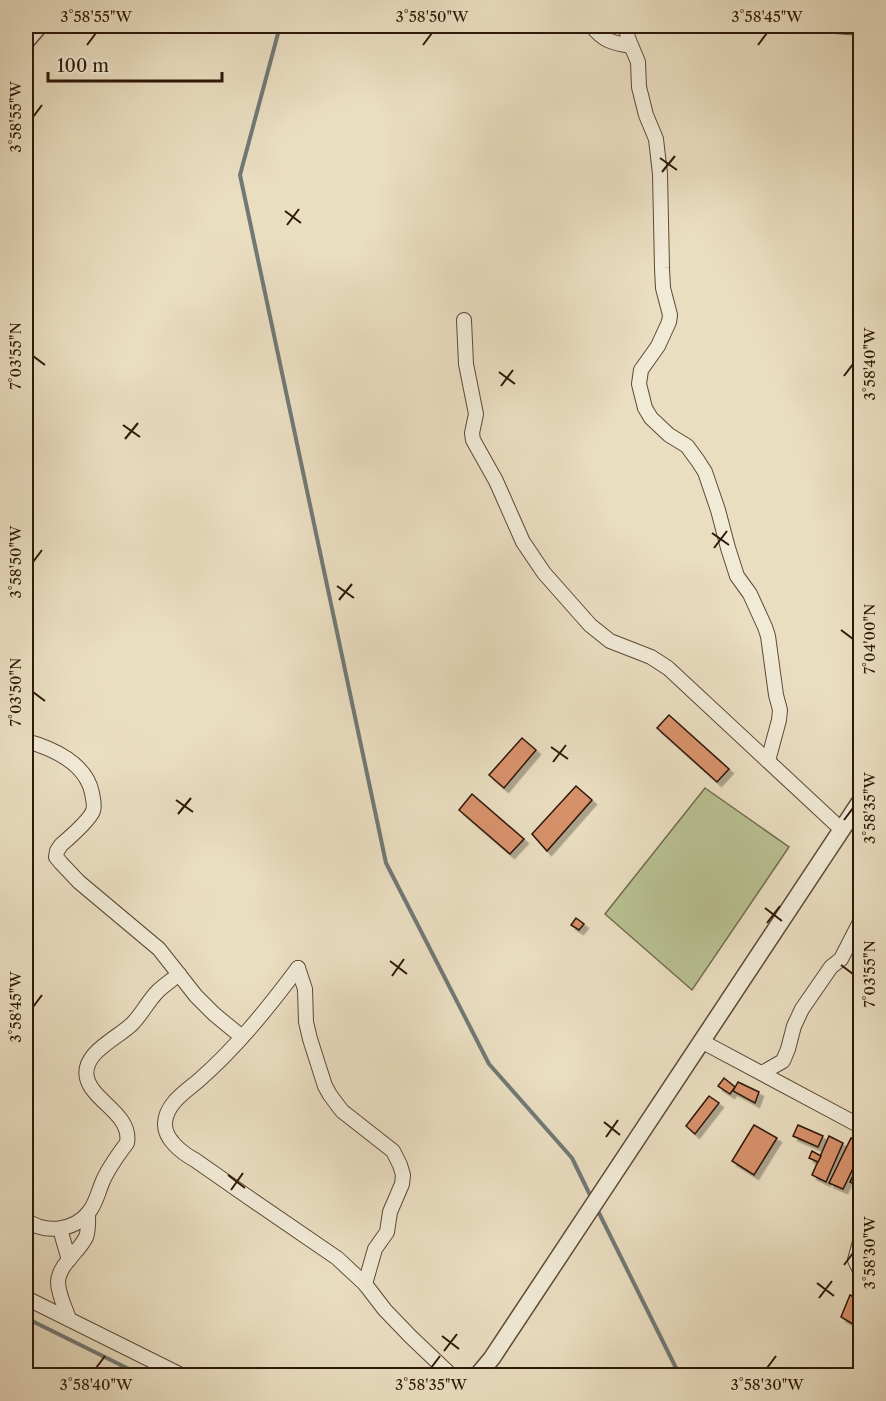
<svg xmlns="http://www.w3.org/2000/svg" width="886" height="1401" font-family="'Libre Caslon Text',serif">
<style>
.green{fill:#b8c192;stroke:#726c4d;stroke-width:1.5}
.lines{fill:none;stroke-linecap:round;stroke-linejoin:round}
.stream{stroke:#717976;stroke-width:4}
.building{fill:#d8926c;stroke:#2d1808;stroke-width:1.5;filter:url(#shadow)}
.minor-casing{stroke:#5c4a36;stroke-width:16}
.tertiary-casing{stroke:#5c4a36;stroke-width:19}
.minor{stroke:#f1ead7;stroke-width:14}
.tertiary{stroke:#f1ead7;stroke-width:16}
.ticks{fill:none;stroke:#2d1808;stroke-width:2}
.neatline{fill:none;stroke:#2d1808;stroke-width:2}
.ticks-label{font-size:15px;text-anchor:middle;fill:#2d1808}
</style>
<defs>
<filter id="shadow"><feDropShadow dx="4.5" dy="4.5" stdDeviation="0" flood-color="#0004"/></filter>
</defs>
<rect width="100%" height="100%" fill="#eadec1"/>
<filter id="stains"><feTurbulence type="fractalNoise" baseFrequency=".00333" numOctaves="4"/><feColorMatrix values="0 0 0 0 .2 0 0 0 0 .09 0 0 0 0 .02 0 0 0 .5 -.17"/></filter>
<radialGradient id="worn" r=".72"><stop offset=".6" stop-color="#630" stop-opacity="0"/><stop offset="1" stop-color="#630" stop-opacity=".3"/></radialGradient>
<path class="green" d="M705,788L789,847L692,990L605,914Z"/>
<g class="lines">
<g class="stream">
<path d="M280,26L240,175L386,863L489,1064L572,1158L591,1197"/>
<path d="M597,1209L680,1376"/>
<path d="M26,1318L143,1376"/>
</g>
</g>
<g class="building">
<path d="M669,715L729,769L717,782L657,728Z"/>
<path d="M522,738L536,750L504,788L489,775Z"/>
<path d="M576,786L592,800L547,851L532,834Z"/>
<path d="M472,794L524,839L510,854L459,810Z"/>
<path d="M576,918L584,924L579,930L571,925Z"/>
<path d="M724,1078L735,1087L730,1094L718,1086Z"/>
<path d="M738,1082L759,1092L755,1103L733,1091Z"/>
<path d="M709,1096L719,1103L695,1134L686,1126Z"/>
<path d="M754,1125L777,1138L754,1175L732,1161Z"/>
<path d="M798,1125L823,1136L818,1147L793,1136Z"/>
<path d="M829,1136L843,1143L826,1182L812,1175Z"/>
<path d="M851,1138L860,1142V1154L843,1189L829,1183Z"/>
<path d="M812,1151L821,1156L818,1162L809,1158Z"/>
<path d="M859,1164L860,1165V1187L850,1182Z"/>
<path d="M850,1295L860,1300V1320L858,1327L841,1317Z"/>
<path d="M855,1370L860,1372V1376H852Z"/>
</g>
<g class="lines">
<g class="minor-casing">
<g id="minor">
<path d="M592,26C603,41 613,43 631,46"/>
<path d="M630,26L627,33L628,38L638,62L639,87L646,115L656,139L660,174L662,268L663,288L670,315L669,322L658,346L641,370L639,384L645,408L651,418L669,435L687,446L698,461L705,472L718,510L728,548L737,576L750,594L765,627L768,636L776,695L780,710L779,720L768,761"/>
<path d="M836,26L860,28"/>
<path d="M464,320L466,364L476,414L472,433L473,440L496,481L523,542L544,573L590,625L610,641L651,657L668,668L842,830"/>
<path d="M26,741C52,748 86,763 92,793C93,799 95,806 93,811C89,821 69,838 61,845L57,851L56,857L61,863L79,882L159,949L196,996L214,1014L242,1037"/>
<path d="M298,968C268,1008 236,1048 198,1081C185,1092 166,1104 165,1123C164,1139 182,1153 195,1160L248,1197L337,1258L365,1284L385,1310L411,1337L452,1376"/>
<path d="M298,968L305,989L306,1022L310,1039L325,1086L330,1095L342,1111L393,1151L400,1165L403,1175L402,1184L390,1212L387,1232L375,1249L365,1284"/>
<path d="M701,1041L860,1126"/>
<path d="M762,1073L783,1061L788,1049L794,1026L802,1009L831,967L841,959L860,922"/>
<path d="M26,1220C45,1234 74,1231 89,1212C96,1203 98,1193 102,1183C108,1168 118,1155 127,1143C132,1114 93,1102 87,1078C81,1053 118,1038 132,1024C142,1014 148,1001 158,991C164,985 172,980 179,974"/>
<path d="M60,1229L69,1260"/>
<path d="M860,1242L855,1260L860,1271"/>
<path d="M26,1298L183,1376"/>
<path d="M69,1319C65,1307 58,1294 58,1282C59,1264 79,1252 86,1237C89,1229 88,1220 88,1213"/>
</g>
</g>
<g class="tertiary-casing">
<g id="tertiary">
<path d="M26,41L39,26"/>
<path d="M477,1376L492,1358C615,1173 736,987 860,802"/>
</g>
</g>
<use href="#minor" class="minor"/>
<use href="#tertiary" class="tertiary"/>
</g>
<path class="ticks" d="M87,45L96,33M423,45L432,33M758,45L767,33M33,117L42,105M660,158L677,170M662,172L675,156M285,211L301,223M287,225L299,209M33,356L45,365M499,372L515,384M844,376L853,364M501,386L513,370M123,425L140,437M125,439L138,423M712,533L729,545M714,548L727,531M33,562L42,550M337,586L354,598M339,600L352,584M841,630L853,639M33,692L45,701M551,747L568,759M553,762L566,745M176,800L193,812M178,814L191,798M844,820L853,808M765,908L782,921M767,923L780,906M390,961L407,974M841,965L853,974M392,976L404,959M33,1007L42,995M604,1122L620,1135M606,1137L618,1120M228,1175L245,1188M231,1190L243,1173M844,1265L853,1253M817,1283L834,1296M819,1298L832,1281M442,1336L459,1349M444,1351L457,1334M96,1368L105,1356M431,1368L440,1356M767,1368L776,1356"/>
<rect width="886" height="1401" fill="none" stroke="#eadec1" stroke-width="66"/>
<path d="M48 72v9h174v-9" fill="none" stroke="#2d1808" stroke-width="3"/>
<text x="57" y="72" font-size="18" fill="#2d1808" stroke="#f1ead7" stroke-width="4.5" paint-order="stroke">100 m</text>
<rect x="33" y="33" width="820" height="1335" class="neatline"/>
<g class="ticks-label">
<text x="96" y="22">3°58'55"W</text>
<text x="432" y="22">3°58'50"W</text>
<text x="767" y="22">3°58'45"W</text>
<text transform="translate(16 117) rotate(-90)" y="5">3°58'55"W</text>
<text transform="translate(16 356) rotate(-90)" y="5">7°03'55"N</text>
<text transform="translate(870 364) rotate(-90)" y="5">3°58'40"W</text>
<text transform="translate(16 562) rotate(-90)" y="5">3°58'50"W</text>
<text transform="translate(870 639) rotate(-90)" y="5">7°04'00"N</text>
<text transform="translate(16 692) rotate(-90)" y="5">7°03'50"N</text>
<text transform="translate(870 808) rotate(-90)" y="5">3°58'35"W</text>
<text transform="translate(870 974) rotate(-90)" y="5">7°03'55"N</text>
<text transform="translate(16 1007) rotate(-90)" y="5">3°58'45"W</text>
<text transform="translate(870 1253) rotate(-90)" y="5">3°58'30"W</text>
<text x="96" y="1390">3°58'40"W</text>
<text x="431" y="1390">3°58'35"W</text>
<text x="767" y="1390">3°58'30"W</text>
</g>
<rect width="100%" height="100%" filter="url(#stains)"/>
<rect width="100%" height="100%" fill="url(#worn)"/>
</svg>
